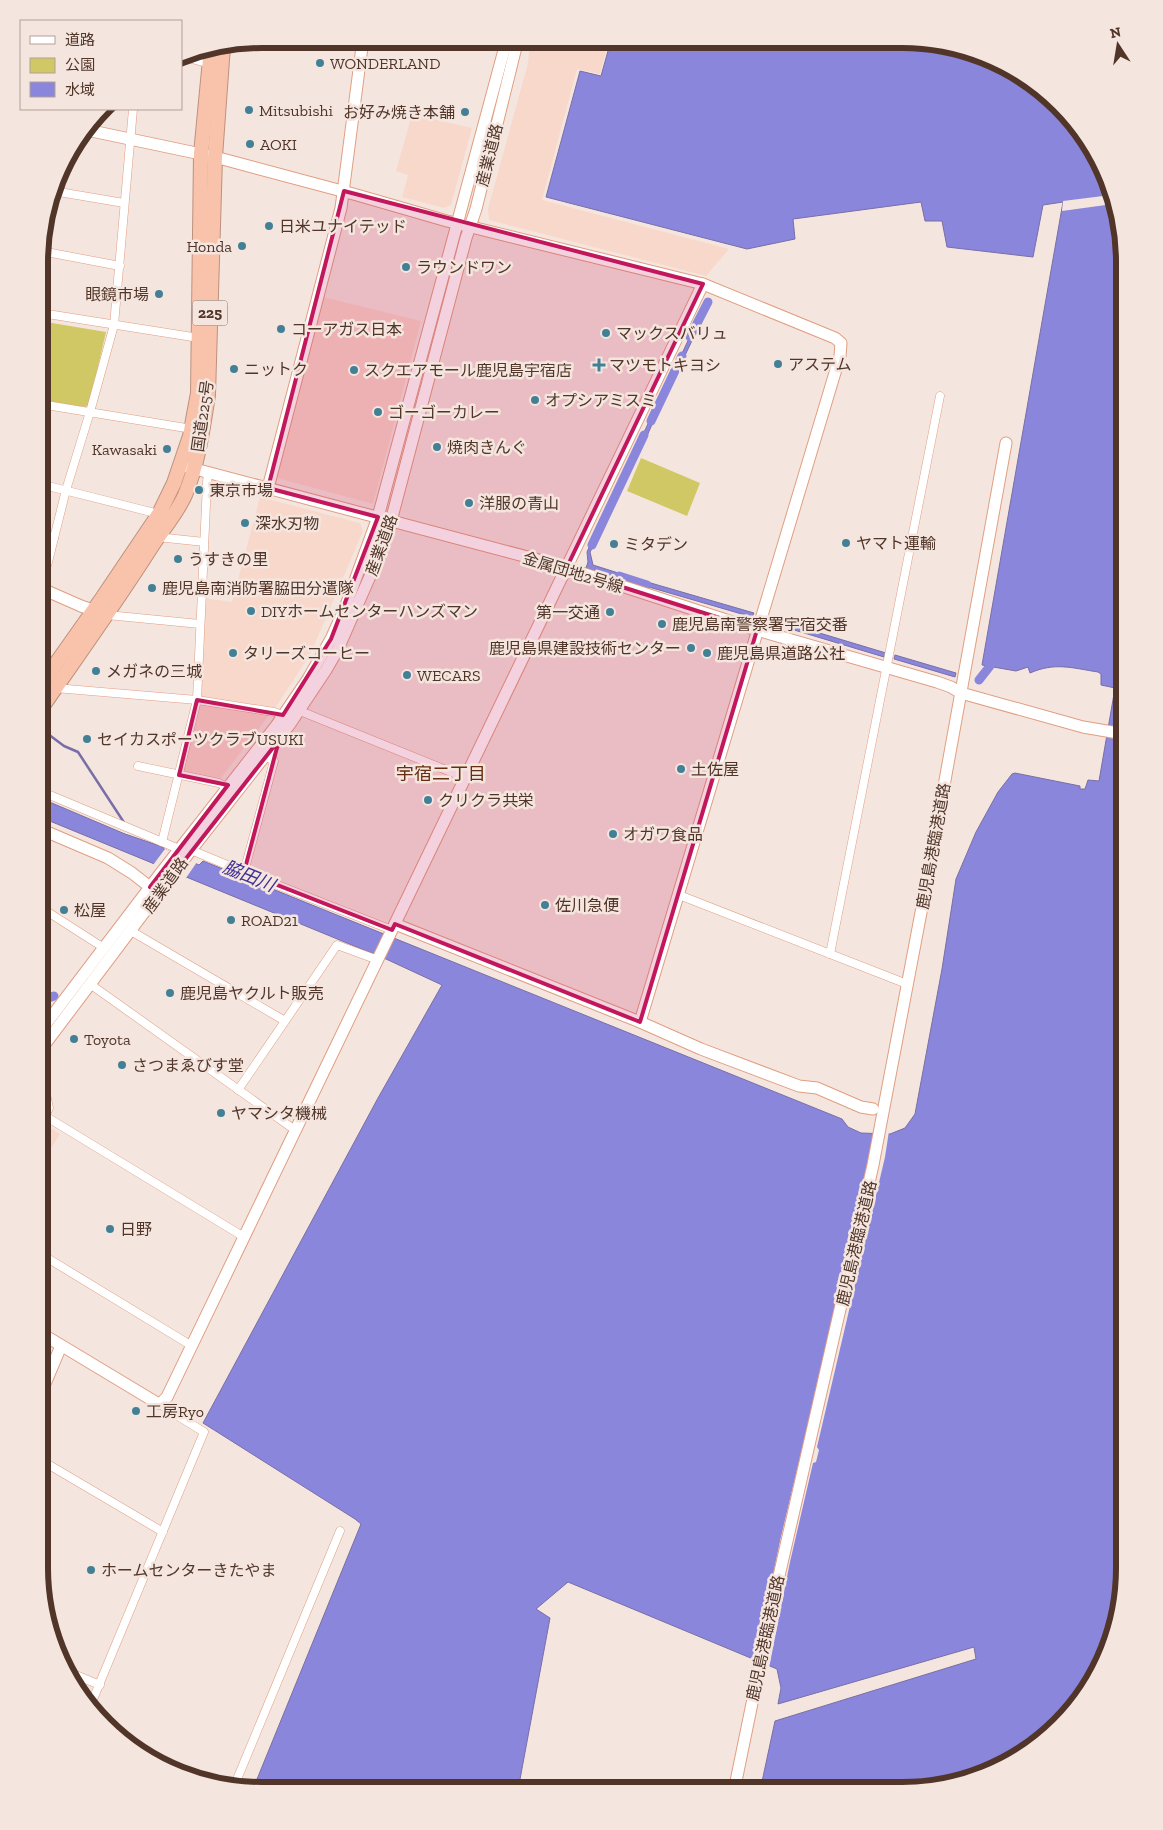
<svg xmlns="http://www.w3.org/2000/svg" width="1163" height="1830" font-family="'Zilla Slab','Noto Sans JP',serif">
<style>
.built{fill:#f8d8ca}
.green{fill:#d0c865}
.water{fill:#8a86dc;stroke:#796ea6}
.pier{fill:#f4e6df}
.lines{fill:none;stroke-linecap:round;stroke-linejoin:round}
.stream{stroke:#796ea6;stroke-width:2.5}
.canal{stroke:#8a86dc;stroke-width:9}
.street-casing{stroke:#e19e80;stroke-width:9}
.secondary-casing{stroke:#e19e80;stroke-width:13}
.highway-casing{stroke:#be917e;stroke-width:16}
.street{stroke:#fff;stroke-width:8}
.secondary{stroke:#fff;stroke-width:11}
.highway{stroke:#f8c2ab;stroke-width:14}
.marked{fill:#c2185b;fill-opacity:0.2;stroke:#c2185b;stroke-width:4;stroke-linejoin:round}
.poi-dot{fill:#438096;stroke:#f4e6df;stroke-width:2}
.labels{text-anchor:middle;stroke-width:5;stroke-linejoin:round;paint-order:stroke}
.shield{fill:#f4e6df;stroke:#826a60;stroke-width:1}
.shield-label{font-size:15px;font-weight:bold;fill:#513529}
.poi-label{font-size:16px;fill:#513529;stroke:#f4e6df;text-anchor:start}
.street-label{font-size:16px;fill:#513529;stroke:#f4e6df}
.neighbourhood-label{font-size:18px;fill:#672e11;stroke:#f4e6df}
.water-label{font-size:18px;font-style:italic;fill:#402f92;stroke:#f4e6df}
.rim{fill:none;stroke:#513529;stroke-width:6}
</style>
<rect width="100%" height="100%" fill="#f4e6df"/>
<g class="built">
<path d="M530,40H609L600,74L577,69L542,200L729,249L706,276L489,220L488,209L528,63Z"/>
<path d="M412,114L472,128L451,205L444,208L402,197L408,175L396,171Z"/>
<path d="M323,297L421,321L373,504L277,478Z"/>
<path d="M260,497L360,523L363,531L311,653L274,710L199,698L204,598L232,602Z"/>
<path d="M199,702L270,714L218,782L182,773Z"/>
<path d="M42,1123L60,1134L39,1168V1124Z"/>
</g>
<g class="green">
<path d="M40,321L106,332L89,405L85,407L40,400Z"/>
<path d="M641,458L700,483L687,516L627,491Z"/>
</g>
<g class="water">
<path d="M611,40L931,41L987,56L1037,85L1078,126L1107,176L1124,261V1584L1107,1654L1078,1704L1037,1745L987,1774L902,1791H760L775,1721L976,1659L974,1647L778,1704L781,1688L777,1669L568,1582L536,1609L550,1618L518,1790L253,1789L361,1524L355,1519L203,1423L378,1098L442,985L386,959L40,817V798L125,834L163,847L164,849L199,865L203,861L842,1119L848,1127L861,1133L890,1134L905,1128L915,1114L942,969L956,879L976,832L998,792L1012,774L1015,773L1080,786V789H1085L1088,780L1099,781L1115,688L1101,685V674L1098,672C1072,668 1055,662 1030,673L1028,667L1016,671L982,665L1063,202L1043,205L1033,257L947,247L942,221H925L921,202L793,219L795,239L747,249L546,197L580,71L601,76Z"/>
<path d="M695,326L698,328L679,368L676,366Z"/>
<path d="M671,375L675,377L663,402L660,400Z"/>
<path d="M655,409L658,411L642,447L638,445Z"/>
<path d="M595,534L599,536L590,552L593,565L631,577L630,581L586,568L588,562L587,552Z"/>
<path d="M637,579L754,613L752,617L635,583Z"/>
<path d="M773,619L886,653L884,657L771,623Z"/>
<path d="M895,655L956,673L955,677L894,659Z"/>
</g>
<g class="pier">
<path d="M1111,195L1113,204L1062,211L1063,201Z"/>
<path d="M165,849L197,862L186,878L153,865Z"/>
<path d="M874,1131H889L885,1157L817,1447L819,1450L816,1462L813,1463L790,1562L769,1668L755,1662L780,1541L846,1264Z"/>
</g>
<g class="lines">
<path class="stream" d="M40,728L64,746L78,752L125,824"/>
<g class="canal">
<path d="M690,337L708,302"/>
<path d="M651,421L682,356"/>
<path d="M592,545L644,435"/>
<path d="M619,576L647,585"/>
<path d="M979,680L990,666"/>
<path d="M40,1001L54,996"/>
</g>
<g class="street-casing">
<g id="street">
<path d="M181,56L210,64"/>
<path d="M53,191L124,203"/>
<path d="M41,251L120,266"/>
<path d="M41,313L199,338"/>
<path d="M40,404L192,429"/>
<path d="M40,484L159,514"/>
<path d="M40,534L54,538"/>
<path d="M157,537L204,542"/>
<path d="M40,588L48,562L66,490L90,412L114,325L133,109"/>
<path d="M107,615L200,624"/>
<path d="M55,688L197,700L274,712L283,715"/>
<path d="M300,711L466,778"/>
<path d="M266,756L274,761L244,872L392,930"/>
<path d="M138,766L219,783L227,787"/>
<path d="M40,791L179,849"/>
<path d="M162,842L197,700L207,483L208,472"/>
<path d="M191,850L244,872"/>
<path d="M679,895L907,984"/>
<path d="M40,907L104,948"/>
<path d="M131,931L285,1021"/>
<path d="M830,954L940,396"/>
<path d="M90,984L295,1130"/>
<path d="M238,1090L337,945L378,960"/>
<path d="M45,1116L244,1237"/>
<path d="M39,1118L45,1116L49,1108L39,1061"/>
<path d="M39,1253L192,1346"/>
<path d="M39,1459L163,1532"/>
<path d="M66,1671L100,1685"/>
<path d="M89,1709L204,1432L165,1408L161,1403"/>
<path d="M233,1789L340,1531"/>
</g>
</g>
<g class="secondary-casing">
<g id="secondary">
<path d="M487,39L506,45"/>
<path d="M87,130L215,157L357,195L447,221L703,284L835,338L841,343L840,356L640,1022"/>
<path d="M180,465L554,564L757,630L937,682L951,687L961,693L1083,727L1124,734"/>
<path d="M268,488L341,208L363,39"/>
<path d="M40,588L81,606L101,613"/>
<path d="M40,829L108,858L132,873L155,891"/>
<path d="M395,924L640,1022L701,1049L799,1086L817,1088L861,1107L873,1109"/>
<path d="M39,1033L160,874L276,726L308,679L331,639L345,608L378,517L507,39"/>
<path d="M39,1052L191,850L290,724L326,670L338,649L371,574L391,521L466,238L476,209L518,39"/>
<path d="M39,1332L157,1403H161L167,1397L703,284"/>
<path d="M39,1398L61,1346"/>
<path d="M734,1791L771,1611L873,1165L923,902L1006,443"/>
</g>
</g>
<g class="highway-casing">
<g id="highway">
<path d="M40,686L103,597L159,514L174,483L190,436L198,393L201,154L211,49"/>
<path d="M40,710C77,657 115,604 150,549C161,531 176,515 185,495C198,464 203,428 208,395L215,157L223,46"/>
</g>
</g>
<use href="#street" class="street"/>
<use href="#secondary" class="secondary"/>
<use href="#highway" class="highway"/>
</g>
<path class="marked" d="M344,191L703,284L566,569L757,630L640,1022L395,924L392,930L244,872L279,740L159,893L150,887L228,785L179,775L197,700L283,715L331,639L378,517L268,488Z"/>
<g class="poi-dot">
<circle cx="320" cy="63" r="5"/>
<circle cx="249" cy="110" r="5"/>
<circle cx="465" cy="112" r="5"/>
<circle cx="250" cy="144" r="5"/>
<circle cx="269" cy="226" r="5"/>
<circle cx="242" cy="246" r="5"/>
<circle cx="406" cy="267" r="5"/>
<circle cx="159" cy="294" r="5"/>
<circle cx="281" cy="329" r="5"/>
<circle cx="606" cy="333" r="5"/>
<circle cx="778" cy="364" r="5"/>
<path d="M596.5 357.5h5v5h5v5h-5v5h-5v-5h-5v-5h5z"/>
<circle cx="234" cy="369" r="5"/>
<circle cx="354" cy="370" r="5"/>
<circle cx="535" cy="400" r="5"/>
<circle cx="378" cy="412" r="5"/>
<circle cx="437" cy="447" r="5"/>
<circle cx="167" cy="449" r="5"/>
<circle cx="199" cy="490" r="5"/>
<circle cx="469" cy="503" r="5"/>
<circle cx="245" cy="523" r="5"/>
<circle cx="846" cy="543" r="5"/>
<circle cx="614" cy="544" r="5"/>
<circle cx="178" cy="559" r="5"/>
<circle cx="152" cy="588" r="5"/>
<circle cx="251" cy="611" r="5"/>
<circle cx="610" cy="612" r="5"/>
<circle cx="662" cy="624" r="5"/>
<circle cx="691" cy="648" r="5"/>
<circle cx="233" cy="653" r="5"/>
<circle cx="707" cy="653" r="5"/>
<circle cx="96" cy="671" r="5"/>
<circle cx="407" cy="675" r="5"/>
<circle cx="87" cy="739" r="5"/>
<circle cx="681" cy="769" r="5"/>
<circle cx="428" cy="800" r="5"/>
<circle cx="613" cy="834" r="5"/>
<circle cx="545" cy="905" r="5"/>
<circle cx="64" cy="910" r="5"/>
<circle cx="231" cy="920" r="5"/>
<circle cx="170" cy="993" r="5"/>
<circle cx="74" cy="1039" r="5"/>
<circle cx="122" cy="1065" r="5"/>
<circle cx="221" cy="1113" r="5"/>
<circle cx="110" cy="1229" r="5"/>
<circle cx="136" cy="1411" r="5"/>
<circle cx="91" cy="1570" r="5"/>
</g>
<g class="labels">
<rect class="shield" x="192.5" y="300.5" width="35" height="25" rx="4"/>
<g class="shield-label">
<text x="210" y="318">225</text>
</g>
<g class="poi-label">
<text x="330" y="69">WONDERLAND</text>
<text x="259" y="116">Mitsubishi</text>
<text x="455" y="118" text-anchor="end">お好み焼き本舗</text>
<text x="260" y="150">AOKI</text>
<text x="279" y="232">日米ユナイテッド</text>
<text x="232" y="252" text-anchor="end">Honda</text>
<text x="416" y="273">ラウンドワン</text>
<text x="149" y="300" text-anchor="end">眼鏡市場</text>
<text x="291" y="335">コーアガス日本</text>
<text x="616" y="339">マックスバリュ</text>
<text x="788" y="370">アステム</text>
<text x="609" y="371">マツモトキヨシ</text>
<text x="244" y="375">ニットク</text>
<text x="364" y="376">スクエアモール鹿児島宇宿店</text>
<text x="545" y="406">オプシアミスミ</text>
<text x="388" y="418">ゴーゴーカレー</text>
<text x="447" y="453">焼肉きんぐ</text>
<text x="157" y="455" text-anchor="end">Kawasaki</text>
<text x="209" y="496">東京市場</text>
<text x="479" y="509">洋服の青山</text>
<text x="255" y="529">深水刃物</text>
<text x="856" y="549">ヤマト運輸</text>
<text x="624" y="550">ミタデン</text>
<text x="188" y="565">うすきの里</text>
<text x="162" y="594">鹿児島南消防署脇田分遣隊</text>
<text x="261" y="617">DIYホームセンターハンズマン</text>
<text x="600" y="618" text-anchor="end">第一交通</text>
<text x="672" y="630">鹿児島南警察署宇宿交番</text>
<text x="681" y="654" text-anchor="end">鹿児島県建設技術センター</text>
<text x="243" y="659">タリーズコーヒー</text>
<text x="717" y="659">鹿児島県道路公社</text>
<text x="106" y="677">メガネの三城</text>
<text x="417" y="681">WECARS</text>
<text x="97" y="745">セイカスポーツクラブUSUKI</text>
<text x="691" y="775">土佐屋</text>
<text x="438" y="806">クリクラ共栄</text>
<text x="623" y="840">オガワ食品</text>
<text x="555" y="911">佐川急便</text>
<text x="74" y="916">松屋</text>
<text x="241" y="926">ROAD21</text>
<text x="180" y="999">鹿児島ヤクルト販売</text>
<text x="84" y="1045">Toyota</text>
<text x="132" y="1071">さつまゑびす堂</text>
<text x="231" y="1119">ヤマシタ機械</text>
<text x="120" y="1235">日野</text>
<text x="146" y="1417">工房Ryo</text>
<text x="101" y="1576">ホームセンターきたやま</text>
</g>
<g class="street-label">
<text transform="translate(489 155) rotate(-76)" y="6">産業道路</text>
<text transform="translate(202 416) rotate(-82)" y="6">国道225号</text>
<text transform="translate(381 545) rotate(-70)" y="6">産業道路</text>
<text transform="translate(573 572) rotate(17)" y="6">金属団地2号線</text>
<text transform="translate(933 846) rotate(-80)" y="6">鹿児島港臨港道路</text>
<text transform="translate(165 885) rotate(-54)" y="6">産業道路</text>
<text transform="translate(856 1243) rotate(-77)" y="6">鹿児島港臨港道路</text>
<text transform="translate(765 1638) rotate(-78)" y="6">鹿児島港臨港道路</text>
</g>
<g class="neighbourhood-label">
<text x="441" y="780">宇宿二丁目</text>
</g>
<g class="water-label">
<text transform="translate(249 876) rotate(22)" y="6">脇田川</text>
</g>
</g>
<path d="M0 0H1163V1830H0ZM262 48H902A214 214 0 0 1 1116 262V1568A214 214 0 0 1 902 1782H262A214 214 0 0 1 48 1568V262A214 214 0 0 1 262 48Z" fill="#f4e6df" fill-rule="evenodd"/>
<path class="rim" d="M262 48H902A214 214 0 0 1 1116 262V1568A214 214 0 0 1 902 1782H262A214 214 0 0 1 48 1568V262A214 214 0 0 1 262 48Z"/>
<rect x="20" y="20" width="162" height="90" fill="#f4e6df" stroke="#b39f96"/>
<rect x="30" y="36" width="25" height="8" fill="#ffffff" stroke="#b39f96"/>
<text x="65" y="45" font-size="15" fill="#513529">道路</text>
<rect x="30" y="58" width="25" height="15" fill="#d0c865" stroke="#b39f96"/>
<text x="65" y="70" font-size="15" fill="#513529">公園</text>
<rect x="30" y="82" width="25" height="15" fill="#8a86dc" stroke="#b39f96"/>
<text x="65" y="95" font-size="15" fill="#513529">水域</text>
<g transform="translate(1118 45) rotate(348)" stroke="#f4e6df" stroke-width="4" paint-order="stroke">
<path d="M0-4L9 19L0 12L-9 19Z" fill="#513529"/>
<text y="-8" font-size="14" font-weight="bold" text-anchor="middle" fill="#513529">N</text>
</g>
</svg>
